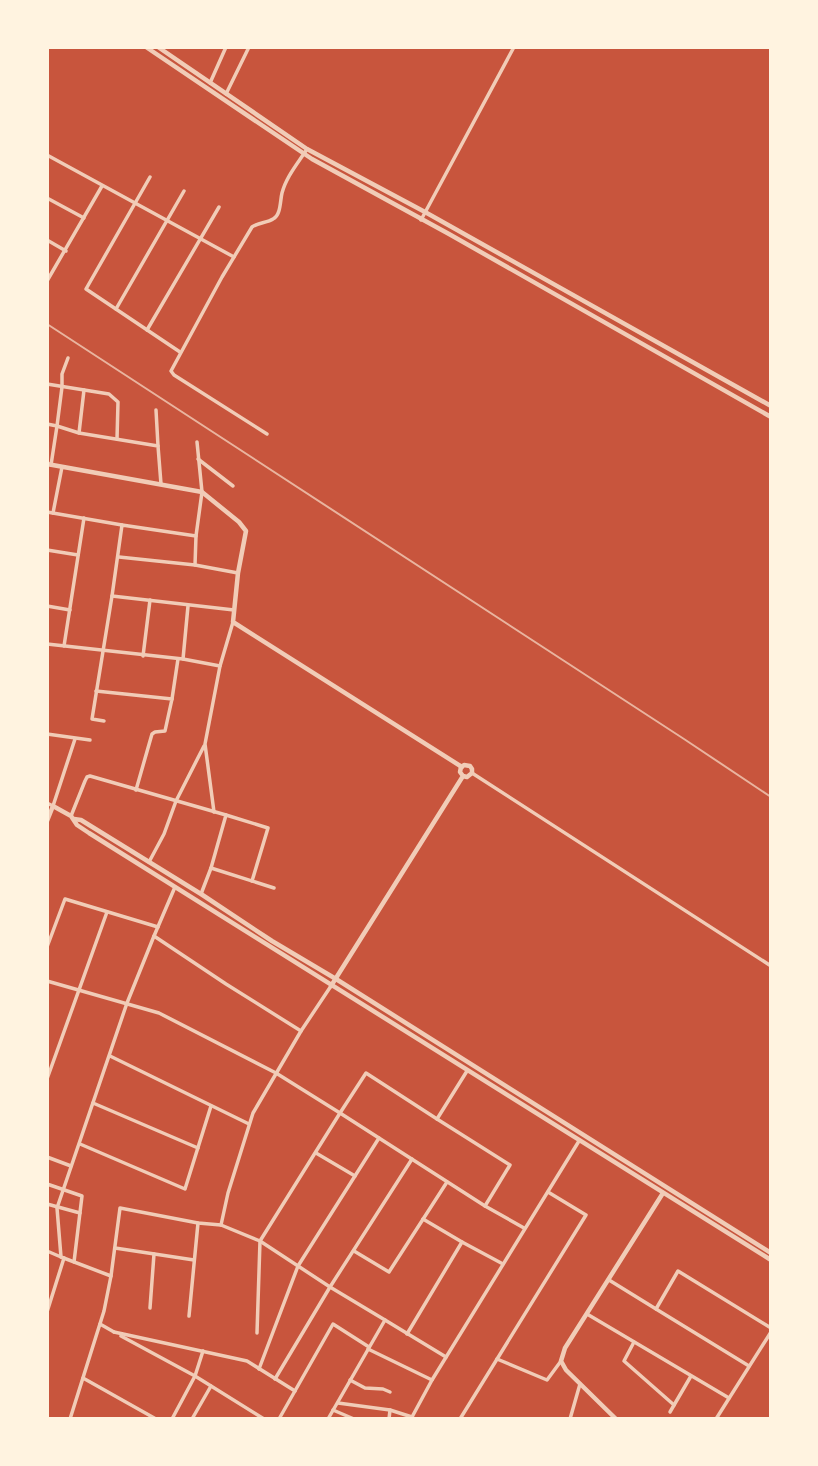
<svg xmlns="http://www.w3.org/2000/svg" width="818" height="1466" font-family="Mulish,sans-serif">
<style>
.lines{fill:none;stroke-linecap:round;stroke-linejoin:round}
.minor{stroke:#f1ccb7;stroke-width:3.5}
.tertiary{stroke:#f1ccb7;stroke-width:4.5}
.rail{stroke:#e9b49f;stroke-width:2}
</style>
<rect width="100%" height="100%" fill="#c8553d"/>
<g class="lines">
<g class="minor">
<path d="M210,83L226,47"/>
<path d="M226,94L249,47"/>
<path d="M47,155L234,257"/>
<path d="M150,177L86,289L180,352"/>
<path d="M47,198L84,218"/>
<path d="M421,220L514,47"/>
<path d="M47,240L66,251"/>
<path d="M47,281L102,186"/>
<path d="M116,309L184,191"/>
<path d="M147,330L219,207"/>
<path d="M68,358L62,374V387L57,426L79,433L158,446L161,484"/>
<path d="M47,384L109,394L118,402L117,439"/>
<path d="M156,410L158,446"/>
<path d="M47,424L57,426L51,465"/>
<path d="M79,433L84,390"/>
<path d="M267,434L174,375L171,371L222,277L252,227C259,222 267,223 273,219C281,215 280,201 282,193C286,177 298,163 307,149"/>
<path d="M197,442L202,492L196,536L122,525L112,596L234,610"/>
<path d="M198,459L233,486"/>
<path d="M47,512L122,525"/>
<path d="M53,513L62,467"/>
<path d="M47,550L78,555"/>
<path d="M119,557L195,565L238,573"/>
<path d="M195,565L196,536"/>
<path d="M47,606L70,610"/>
<path d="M47,644L183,659L220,666"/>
<path d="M64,646L84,518"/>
<path d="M143,656L150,600"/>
<path d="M183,659L188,606"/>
<path d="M96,691L172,699L165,731L155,732L152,734L136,790"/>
<path d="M172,699L178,659"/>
<path d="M104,721L92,719L112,596"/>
<path d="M47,734L90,740"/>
<path d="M472,773L771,966"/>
<path d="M47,803L53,806L75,739"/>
<path d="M214,812L205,744L220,666L233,622"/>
<path d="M226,815L268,828L252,881"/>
<path d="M71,816L85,781L87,777L90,776L226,815L211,868L201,894"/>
<path d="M149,862L164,834L176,801L204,746"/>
<path d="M211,868L274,888"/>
<path d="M154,936L226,984L301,1031"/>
<path d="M47,947L65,899L158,927"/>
<path d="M47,981L159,1013L276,1073L340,1113L366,1073L437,1119"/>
<path d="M110,1056L249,1124"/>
<path d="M467,1071L437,1119L510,1165L485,1206L524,1228"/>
<path d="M47,1079L107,912"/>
<path d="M93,1103L198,1148"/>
<path d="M80,1144L185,1189L211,1106"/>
<path d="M316,1153L355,1176"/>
<path d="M47,1157L71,1166"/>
<path d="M47,1184L82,1196L74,1262"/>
<path d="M47,1204L80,1213"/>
<path d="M221,1225L228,1193L253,1113L301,1031L331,986"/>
<path d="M462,1242L503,1264"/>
<path d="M115,1248L194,1260"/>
<path d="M47,1251L61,1257"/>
<path d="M354,1251L389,1272L447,1182"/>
<path d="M111,1276L120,1208L198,1223L221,1225L260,1241L330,1287L385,1320"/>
<path d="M609,1280L656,1309L678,1271L771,1328"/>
<path d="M150,1308L154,1254"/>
<path d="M656,1309L749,1366"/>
<path d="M47,1312L64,1258"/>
<path d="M587,1314L729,1398"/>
<path d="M189,1316L198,1223"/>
<path d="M100,1324L114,1332"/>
<path d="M114,1332L247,1361L295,1391"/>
<path d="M257,1333L260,1241L340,1113L485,1206"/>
<path d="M407,1334L462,1242L423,1219"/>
<path d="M121,1336L195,1376L264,1419"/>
<path d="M634,1342L624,1361L674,1405"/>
<path d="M368,1349L432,1380"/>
<path d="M497,1359L547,1380L561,1361"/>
<path d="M259,1369L298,1266L379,1138"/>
<path d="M83,1378L156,1419"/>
<path d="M275,1379L330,1287L412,1159"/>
<path d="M350,1380L365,1388L383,1389L390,1392"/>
<path d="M338,1403L390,1410L412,1417"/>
<path d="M333,1410L354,1419"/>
<path d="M670,1412L691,1376"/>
<path d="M70,1419L104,1311L111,1276L61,1257L57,1208L127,1003L154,936L175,887"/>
<path d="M172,1419L195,1376L203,1351"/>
<path d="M192,1419L211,1386"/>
<path d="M279,1419L333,1324L369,1347"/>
<path d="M328,1419L385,1320L446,1357"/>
<path d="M389,1419L390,1410"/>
<path d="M414,1419L412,1417L432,1380L579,1141"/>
<path d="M460,1419L586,1215L548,1192"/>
<path d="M570,1419L580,1384"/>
<path d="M716,1419L771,1332"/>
</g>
<g class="tertiary">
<path d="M146,47L312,159L449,234L771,417"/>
<path d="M158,47L307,149L425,212L771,406"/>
<path d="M47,464L202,492L239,522L246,531L238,573L233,622L462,767"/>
<path d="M74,819L81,820L201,894L272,941L336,979L771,1253"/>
<path d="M47,821L53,806L71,816L77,825L89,833L771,1260"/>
<path d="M331,986L463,776L467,777L472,773V769L470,766L464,765L461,767L460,772L463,776"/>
<path d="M616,1419L566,1370L561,1361L565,1348L663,1193"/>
</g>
<path class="rail" d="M47,324L684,739L771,797"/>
</g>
<rect width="818" height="1466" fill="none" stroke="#fff3e0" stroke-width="98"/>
</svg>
